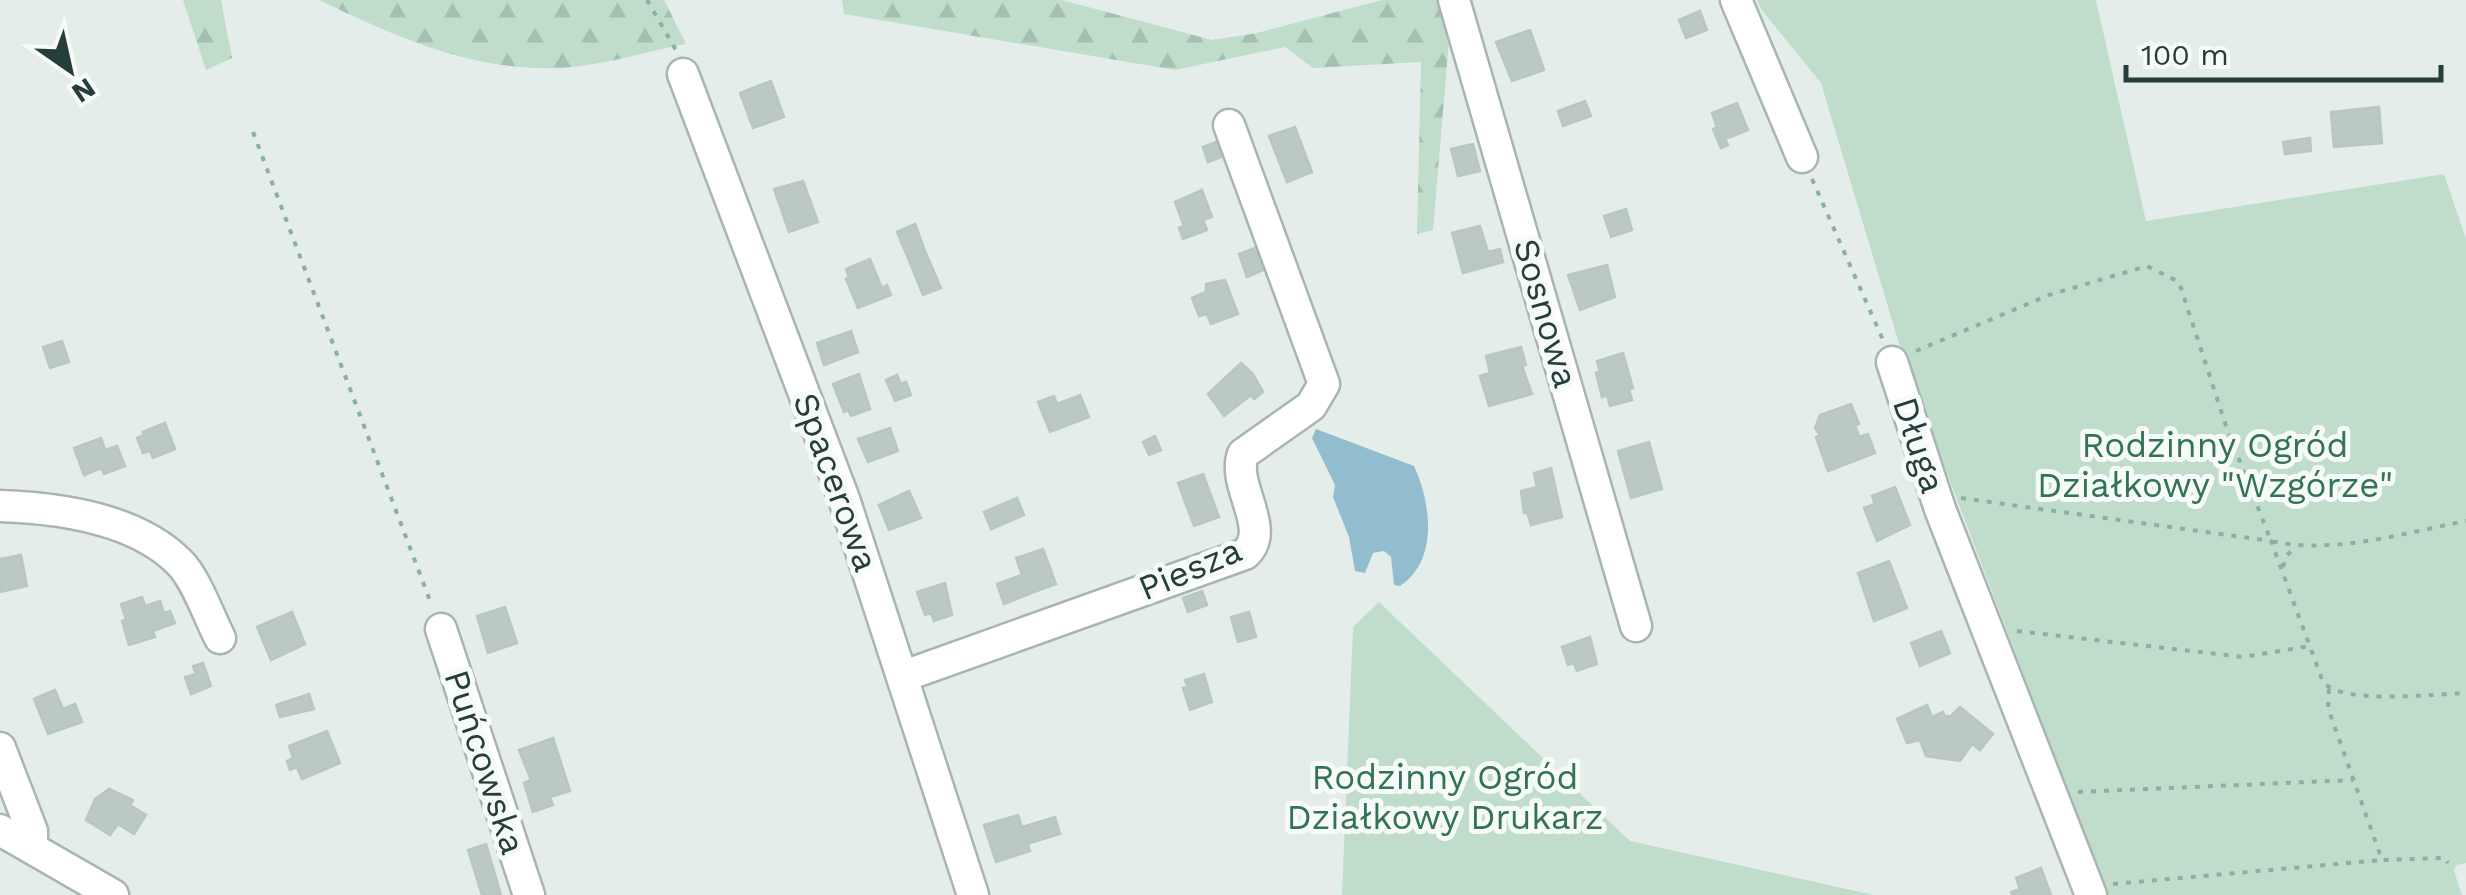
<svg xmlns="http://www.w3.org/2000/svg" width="2466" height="895" font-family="'Work Sans',sans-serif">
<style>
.green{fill:#c0ddcc}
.forest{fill:url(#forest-firs)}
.water{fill:#92bdce}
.building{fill:#bbc8c4;stroke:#b8c7c3;stroke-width:2.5}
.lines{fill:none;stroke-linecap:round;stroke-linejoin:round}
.minor-casing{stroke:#a8b5b3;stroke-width:35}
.path{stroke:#88afa8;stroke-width:4;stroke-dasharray:5 8;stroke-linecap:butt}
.minor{stroke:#fff;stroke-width:30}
.labels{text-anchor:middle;stroke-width:10;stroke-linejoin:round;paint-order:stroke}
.street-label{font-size:35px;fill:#253e3b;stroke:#f6faf8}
.park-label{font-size:35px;fill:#327354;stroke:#f6faf8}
</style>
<defs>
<pattern id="forest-firs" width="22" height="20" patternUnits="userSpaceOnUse" patternTransform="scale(2.5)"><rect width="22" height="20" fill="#c0ddcc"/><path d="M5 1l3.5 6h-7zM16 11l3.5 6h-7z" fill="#a5bfb0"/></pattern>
</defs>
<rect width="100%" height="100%" fill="#e5edeb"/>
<g class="green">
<path d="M1757,0H2096L2146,221L2444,174L2466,239V863L2456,865L2454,871L2462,895H2107L1903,357L1821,83L1761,9Z"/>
<path d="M1379,602L1630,841L1874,895H1342L1353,627Z"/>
</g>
<g class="forest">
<path d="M183,0H221L232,58L206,70Z"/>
<path d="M319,0H664L686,44C644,52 598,67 556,68C471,71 394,36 319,0Z"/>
<path d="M842,0H1062L1212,40L1257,33L1382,0H1441L1450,28L1433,230L1417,234L1421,62L1313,68L1285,47L1175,70L844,14Z"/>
</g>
<path class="water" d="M1316,429L1414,466C1431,503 1439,560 1400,586L1394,585L1391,557L1384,551L1373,553L1365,573L1355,571L1349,537L1333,497L1335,485L1312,438Z"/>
<g class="building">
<path d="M1700,11L1707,30L1686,38L1679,20Z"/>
<path d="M1530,30L1544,70L1512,81L1496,42Z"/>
<path d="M771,81L784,117L753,128L740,93Z"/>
<path d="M1585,101L1591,116L1563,126L1558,111Z"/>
<path d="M1737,103L1748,130L1725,139L1728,145L1721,148L1713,129L1717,127L1712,113Z"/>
<path d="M2379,107L2382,143L2334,147L2331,112Z"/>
<path d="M1295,127L1312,172L1287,182L1269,136Z"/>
<path d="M2310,138L2311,151L2285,154L2283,142Z"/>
<path d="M1219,141L1224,156L1208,162L1203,147Z"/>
<path d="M1473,144L1480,171L1458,176L1451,149Z"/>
<path d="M803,181L818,222L789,232L774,189Z"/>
<path d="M1202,190L1212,217L1203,220L1207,230L1183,239L1179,228L1184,226L1175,202Z"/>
<path d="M1626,209L1632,230L1611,237L1604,216Z"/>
<path d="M915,224L925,251L908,258L897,232Z"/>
<path d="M1480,226L1488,252L1500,249L1503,262L1463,273L1452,233Z"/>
<path d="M1260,246L1268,268L1247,277L1239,254Z"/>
<path d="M925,251L941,288L923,295L908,258Z"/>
<path d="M870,259L882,288L887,285L891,295L858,308L846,279L849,277L846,269Z"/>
<path d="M1607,265L1615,297L1580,310L1568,275Z"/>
<path d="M1225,280L1238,314L1211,324L1207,314L1199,316L1192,298L1206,292V284Z"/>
<path d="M851,331L858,352L824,365L817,343Z"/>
<path d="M62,341L69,362L50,368L43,347Z"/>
<path d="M1521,347L1526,365L1522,366L1532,394L1489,406L1480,376L1490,373L1486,356Z"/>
<path d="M1623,353L1633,388L1629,389L1632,400L1610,406L1607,395L1602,397L1596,373L1600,372L1597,361Z"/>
<path d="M1241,363L1253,374L1263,392L1254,399L1251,395L1224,416L1208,394Z"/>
<path d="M859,374L870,409L851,416L848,410L844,412L833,384Z"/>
<path d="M897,375L901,384L906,382L911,395L895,401L886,380Z"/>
<path d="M1080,395L1089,417L1050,432L1038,402L1054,396L1057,404Z"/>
<path d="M1851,404L1859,424L1855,425L1859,437L1868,434L1875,453L1828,471L1816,437L1820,435L1815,428L1820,415Z"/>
<path d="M165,423L175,449L153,458L150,451L143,453L137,438L144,435L143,432Z"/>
<path d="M890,428L898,451L868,462L858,439Z"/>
<path d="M1155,436L1161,450L1149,455L1143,442Z"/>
<path d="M101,438L105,450L117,446L125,466L104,474L101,468L84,475L74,448Z"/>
<path d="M1649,442L1662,489L1631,498L1618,451Z"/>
<path d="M1551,468L1562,517L1531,525L1527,512L1524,513L1521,491L1537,487L1534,473Z"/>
<path d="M1203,474L1219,517L1194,526L1178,483Z"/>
<path d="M1895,487L1910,525L1877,541L1864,508L1875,504L1872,496Z"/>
<path d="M909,491L921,518L889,530L879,505Z"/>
<path d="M1017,498L1024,515L991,529L984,512Z"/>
<path d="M1043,549L1056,584L1029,594L1016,558Z"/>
<path d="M21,555L27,586L0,592V559Z"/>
<path d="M1889,561L1907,608L1874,621L1858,573Z"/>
<path d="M1022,575L1029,594L1004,604L997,584Z"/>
<path d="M945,583L952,615L934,621L931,613L925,615L917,592Z"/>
<path d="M1202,591L1207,605L1188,612L1183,598Z"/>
<path d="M142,597L145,606L160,601L164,613L170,611L175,623L153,631L155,637L129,645L122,621L126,619L121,604Z"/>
<path d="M505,607L517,643L488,653L477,616Z"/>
<path d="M292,612L305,644L271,660L257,627Z"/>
<path d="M1249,612L1256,637L1238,642L1231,617Z"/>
<path d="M1941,631L1950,653L1920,666L1911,643Z"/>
<path d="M1590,637L1597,664L1577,671L1574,663L1568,665L1562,647Z"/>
<path d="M203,663L211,686L191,694L185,677L196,674L193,666Z"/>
<path d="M1204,674L1212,702L1190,710L1183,688L1188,687L1185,680Z"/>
<path d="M55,690L63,709L75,704L82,722L48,734L34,699Z"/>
<path d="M309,694L314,709L280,717L276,705Z"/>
<path d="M1927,705L1932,717L1943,712L1945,716H1951L1960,707L1993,734L1980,750L1972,744L1960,761L1926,756L1920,740L1907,743L1897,719Z"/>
<path d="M327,731L340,763L302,779L297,767L290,770L287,761L293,758L289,746Z"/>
<path d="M553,738L570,791L550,797L553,805L533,812L524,783L531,780L519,750Z"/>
<path d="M109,789L133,800L130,805L146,815L134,834L118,824L110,835L86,820L95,799Z"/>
<path d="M1018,815L1030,851L996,862L984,825Z"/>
<path d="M1055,817L1060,834L1027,844L1022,827Z"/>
<path d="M486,844L501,895H482L468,850Z"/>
<path d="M2041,868L2051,895H2012L2011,892L2020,889L2016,878Z"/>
</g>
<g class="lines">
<g class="minor-casing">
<g id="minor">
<path d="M1454,0L1636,626"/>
<path d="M1736,0L1802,157"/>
<path d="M683,74L844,499L973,895"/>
<path d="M1892,362L1940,509L2091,895"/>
<path d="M0,506C59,508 137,519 180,563C196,579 209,617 220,638"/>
<path d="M441,629L529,895"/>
<path d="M904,676L1245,554C1273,529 1231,486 1243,454L1311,406L1324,384L1229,125"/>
<path d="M0,748L32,831V848"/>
<path d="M0,830L113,895"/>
</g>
</g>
<g class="path">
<path d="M647,0L677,52"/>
<path d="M253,132L432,606"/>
<path d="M1812,179L1883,340"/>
<path d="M1916,351L2049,295L2147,266L2179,282L2226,426L2271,541C2334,555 2403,533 2466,521"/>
<path d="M1961,498L2271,541L2323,682C2342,705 2435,694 2466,693"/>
<path d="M2283,567L2286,556L2296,547"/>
<path d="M2017,631L2243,657L2310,646"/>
<path d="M2329,689L2328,708L2382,860L2444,858L2448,863"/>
<path d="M2078,792L2353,780"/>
<path d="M2113,884L2382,860"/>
</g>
<use href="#minor" class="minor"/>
</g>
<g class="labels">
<g class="street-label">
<text transform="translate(1546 313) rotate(74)" y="12">Sosnowa</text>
<text transform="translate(1919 445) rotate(72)" y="12">Długa</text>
<text transform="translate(836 482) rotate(70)" y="12">Spacerowa</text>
<text transform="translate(1190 569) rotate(-23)" y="12">Piesza</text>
<text transform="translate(485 762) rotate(72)" y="12">Puńcowska</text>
</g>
<g class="park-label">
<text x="2215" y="457">Rodzinny Ogród<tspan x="2215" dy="40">Działkowy "Wzgórze"</tspan></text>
<text x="1445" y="789">Rodzinny Ogród<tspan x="1445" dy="40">Działkowy Drukarz</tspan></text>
</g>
</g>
<g transform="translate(70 70) rotate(146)" stroke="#f6faf8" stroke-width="8" paint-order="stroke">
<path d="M0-8L18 38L0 25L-18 38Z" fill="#253e3b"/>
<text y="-15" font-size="28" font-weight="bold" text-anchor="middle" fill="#253e3b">N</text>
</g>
<path d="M2126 65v15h315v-15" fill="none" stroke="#253e3b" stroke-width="5"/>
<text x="2141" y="65" font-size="30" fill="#253e3b" stroke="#f6faf8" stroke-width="8" paint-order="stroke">100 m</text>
</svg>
